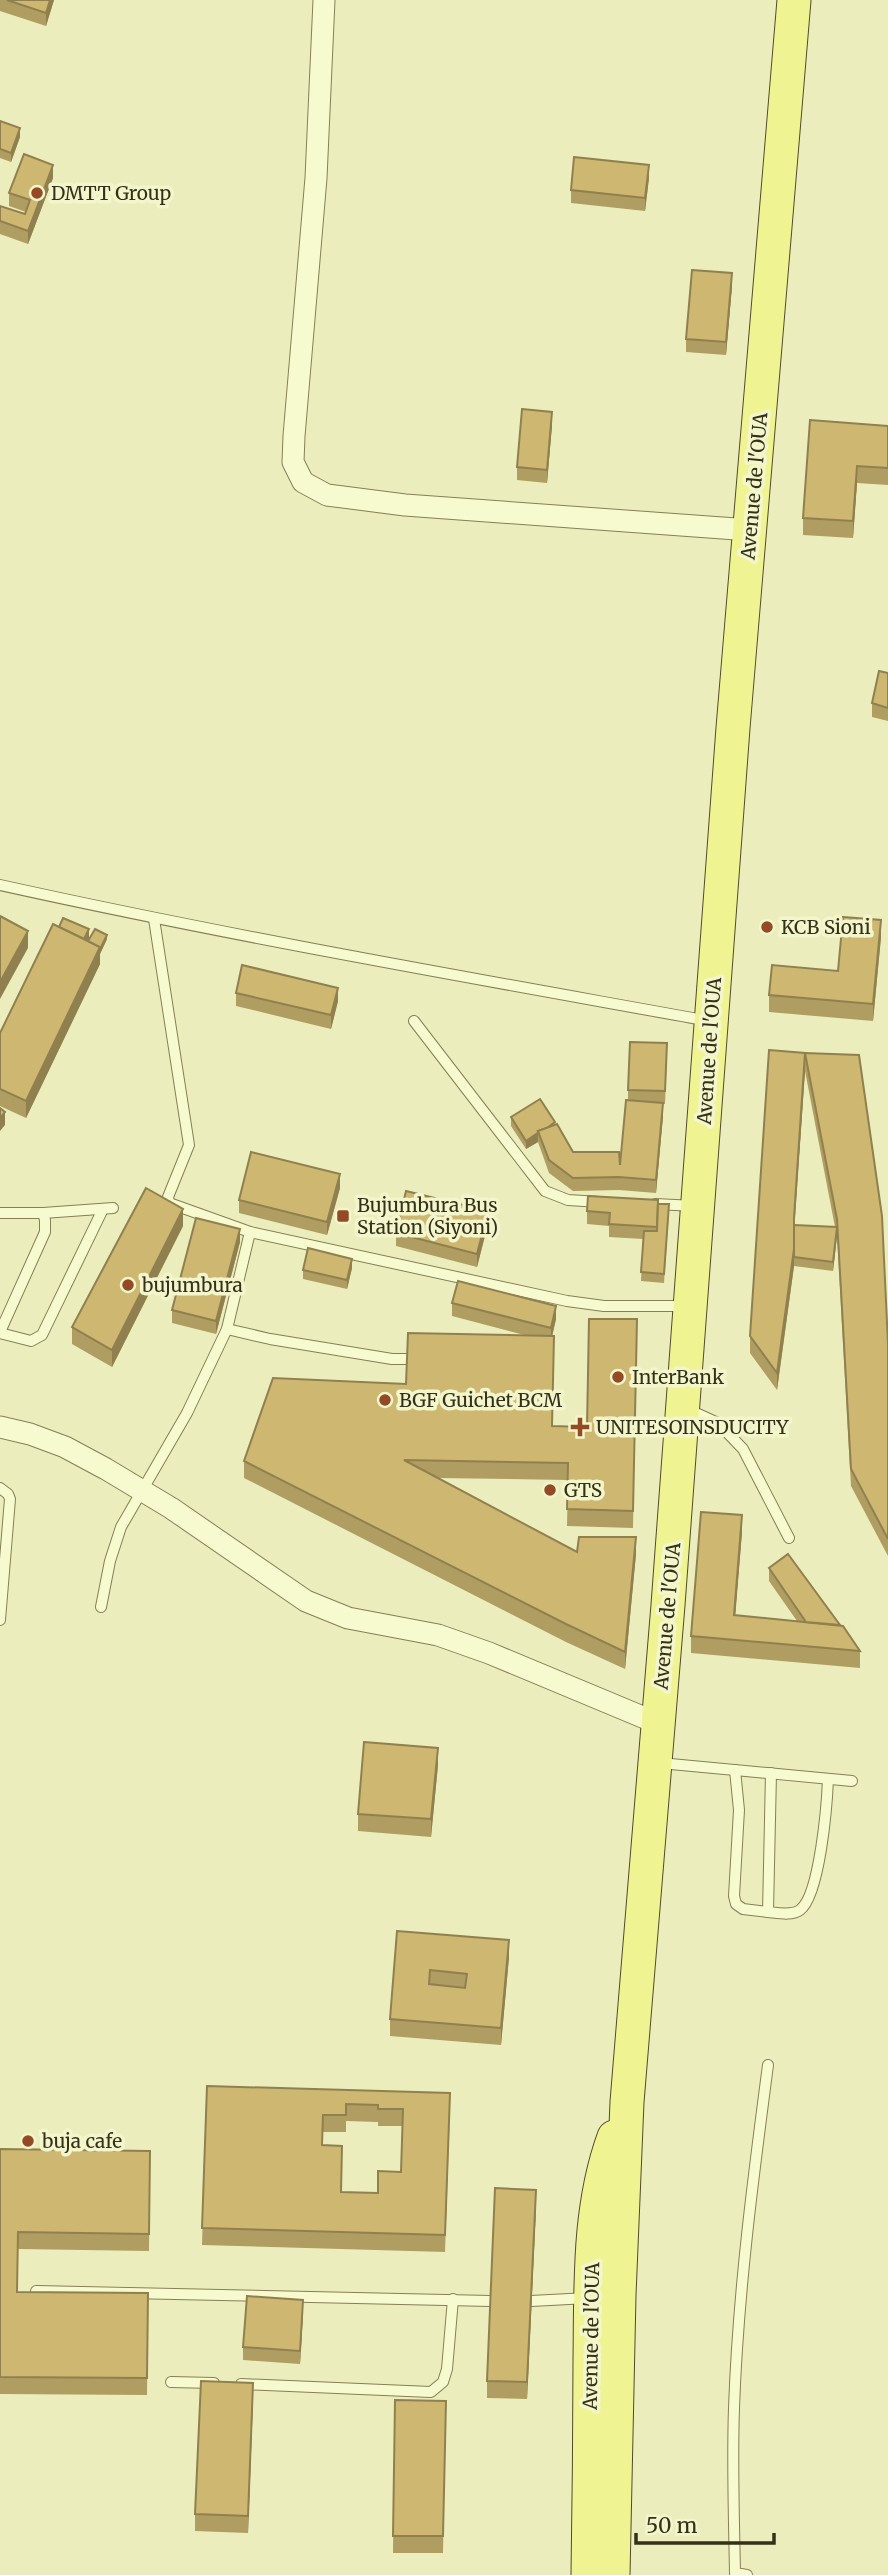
<svg xmlns="http://www.w3.org/2000/svg" width="888" height="2575" font-family="Merriweather,serif">
<style>
.lines{fill:none;stroke-linecap:round;stroke-linejoin:round}
.service-casing{stroke:#857f55;stroke-width:12}
.minor-casing{stroke:#857f55;stroke-width:23}
.primary-casing{stroke:#524b2a;stroke-width:35}
.service{stroke:#f7f9ce;stroke-width:10}
.minor{stroke:#f7f9ce;stroke-width:21}
.primary{stroke:#eff391;stroke-width:33}
.wall{fill:#b09d61;fill-rule:evenodd}
.shaded-wall{fill:#90804f}
.building{fill:#cdb771;stroke:#90804f;stroke-width:2;fill-rule:evenodd}
.poi-dot{fill:#944b25;stroke:#f3f5cb;stroke-width:2.5}
.labels{text-anchor:middle;stroke-width:7;stroke-linejoin:round;paint-order:stroke}
.poi-label{font-size:19px;fill:#34301a;stroke:#f3f5cb;text-anchor:start}
.street-label{font-size:19px;fill:#34301a;stroke:#f3f5cb}
</style>
<rect width="100%" height="100%" fill="#ebeebc"/>
<g class="lines">
<g class="service-casing">
<g id="service">
<path d="M0,885C235,937 472,978 709,1021"/>
<path d="M154,919L189,1145L168,1197L169,1203L250,1232"/>
<path d="M414,1021L545,1191L568,1200L600,1202"/>
<path d="M655,1204L695,1206"/>
<path d="M0,1213H43L113,1208"/>
<path d="M227,1329L270,1339L392,1359H406"/>
<path d="M0,1332L45,1232V1220L43,1213"/>
<path d="M0,1333L31,1341L42,1335L103,1209"/>
<path d="M685,1408L718,1423L743,1449L789,1538"/>
<path d="M0,1488L8,1494L10,1499L0,1620"/>
<path d="M101,1607L110,1561L121,1527L187,1413L227,1329L250,1232L567,1301L604,1306H687"/>
<path d="M660,1763L852,1781"/>
<path d="M735,1770L739,1810L734,1896L736,1904L743,1909L768,1912"/>
<path d="M771,1773L768,1912C778,1913 792,1916 800,1910C820,1895 827,1804 828,1779"/>
<path d="M36,2291L491,2301"/>
<path d="M531,2301L588,2298"/>
<path d="M171,2382L214,2383"/>
<path d="M241,2384L431,2392L443,2382L447,2369L453,2299"/>
<path d="M747,2575L735,2573C734,2518 732,2463 734,2408C738,2293 753,2179 768,2065"/>
</g>
</g>
<g class="minor-casing">
<g id="minor">
<path d="M324,0L316,178L294,436L293,462L303,482L327,495L405,505L750,530"/>
<path d="M0,1427L30,1434L65,1447L106,1469L171,1508L306,1601L348,1618L438,1635L489,1653L657,1723"/>
</g>
</g>
<g class="primary-casing">
<g id="primary">
<path d="M588,2575C589,2503 590,2432 590,2360C591,2285 588,2208 614,2137"/>
<path d="M613,2575L619,2295L627,2102L668,1605L733,728L794,0"/>
</g>
</g>
<use href="#service" class="service"/>
<use href="#minor" class="minor"/>
<use href="#primary" class="primary"/>
</g>
<g class="wall">
<path d="M0,0H54L46,26L0,11Z"/>
<path d="M0,121L20,137L11,162L0,158Z"/>
<path d="M53,178L28,244L0,234V206L25,214L26,212L9,206V193Z"/>
<path d="M649,178L645,211L571,203V190Z"/>
<path d="M732,286L726,355L686,352V339Z"/>
<path d="M552,425L547,483L517,480V467Z"/>
<path d="M888,426V485L857,483L853,538L803,535V518Z"/>
<path d="M888,673V721L872,717V703Z"/>
<path d="M881,937L873,1021L769,1012V995L838,971Z"/>
<path d="M89,938L87,941L107,939L100,954V964L26,1118L0,1106V1033Z"/>
<path d="M236,993L338,1001L331,1029L236,1006Z"/>
<path d="M805,1053L888,1344V1556L851,1486L837,1236L833,1271L794,1266L777,1390L750,1353V1336ZM805,1071L835,1227L794,1225Z"/>
<path d="M667,1056L665,1104H663V1116L656,1193L619,1190L573,1191L549,1173L538,1142L526,1149L511,1126V1117L555,1124L573,1152L620,1165L628,1101V1090Z"/>
<path d="M340,1188L327,1235L239,1213V1200Z"/>
<path d="M658,1204L669,1213L664,1283L641,1281L643,1239L609,1237V1226L587,1224V1211Z"/>
<path d="M488,1224L477,1267L396,1246V1233Z"/>
<path d="M183,1226L112,1367L72,1344V1327Z"/>
<path d="M240,1242L216,1334L172,1323V1310Z"/>
<path d="M352,1268L347,1289L303,1279V1270Z"/>
<path d="M452,1303L556,1319L552,1336L553,1426L587,1427L637,1319L633,1528L567,1526L568,1480L437,1478L577,1552L636,1554L625,1669L566,1642L244,1478V1461L406,1384L528,1336L452,1316Z"/>
<path d="M742,1532L735,1615L797,1621L769,1581V1568L840,1625L860,1651V1668L691,1653V1636Z"/>
<path d="M438,1765L431,1837L358,1831V1814Z"/>
<path d="M397,1931L509,1957L501,2045L390,2036V2019Z"/>
<path d="M207,2086L450,2111L445,2252L202,2245ZM346,2121L378,2122V2126H402L401,2172L378,2193L342,2192L322,2145L323,2132H346Z"/>
<path d="M0,2149L150,2151L149,2251L18,2249L17,2292L148,2293L147,2395L0,2394Z"/>
<path d="M536,2207L527,2399L487,2398V2381Z"/>
<path d="M303,2313L300,2364L243,2360V2347Z"/>
<path d="M253,2400L248,2533L195,2531V2514Z"/>
<path d="M395,2400L446,2401L443,2553H393Z"/>
</g>
<g class="shaded-wall">
<path d="M50,0H54L46,26V13Z"/>
<path d="M20,128V137L11,162V153Z"/>
<path d="M53,165V178L28,244V231Z"/>
<path d="M649,165V178L645,211V198Z"/>
<path d="M732,273V286L726,355V342Z"/>
<path d="M552,412V425L547,483V470Z"/>
<path d="M857,466V483L853,538V521Z"/>
<path d="M881,920V937L873,1021V1004Z"/>
<path d="M89,929V938L83,951V942Z"/>
<path d="M28,931V948L0,999V982Z"/>
<path d="M107,935V939L100,954V964L26,1118V1101L100,947Z"/>
<path d="M338,988V1001L331,1029V1015Z"/>
<path d="M805,1053V1071L794,1234V1217Z"/>
<path d="M663,1103V1116L656,1193V1180Z"/>
<path d="M5,1112V1125L0,1131V1118Z"/>
<path d="M538,1133V1142L526,1149V1141Z"/>
<path d="M340,1174V1188L327,1235V1222Z"/>
<path d="M183,1209V1226L112,1367V1350Z"/>
<path d="M488,1211V1224L477,1267V1254Z"/>
<path d="M837,1227V1236L833,1271V1262Z"/>
<path d="M240,1229V1242L216,1334V1321Z"/>
<path d="M794,1249V1266L777,1390V1373Z"/>
<path d="M352,1259V1268L347,1289V1280Z"/>
<path d="M556,1306V1319L551,1341V1328Z"/>
<path d="M742,1515V1532L734,1632V1615Z"/>
<path d="M636,1537V1554L625,1669V1652Z"/>
<path d="M438,1748V1765L431,1837V1819Z"/>
<path d="M509,1940V1957L501,2045V2028Z"/>
<path d="M536,2190V2207L527,2399V2382Z"/>
<path d="M303,2300V2313L300,2364V2351Z"/>
<path d="M253,2383V2400L248,2533V2516Z"/>
</g>
<g class="building">
<path d="M7,0H50L46,13Z"/>
<path d="M0,121L20,128L11,153L0,149Z"/>
<path d="M24,154L53,165L28,231L0,221V206L25,214L30,200L9,193Z"/>
<path d="M574,157L649,165L645,198L571,190Z"/>
<path d="M692,270L732,273L726,342L686,339Z"/>
<path d="M522,409L552,412L547,470L517,467Z"/>
<path d="M810,420L888,426V468L857,466L853,521L803,518Z"/>
<path d="M879,671L888,673V708L872,703Z"/>
<path d="M0,916L28,931L0,982Z"/>
<path d="M843,917L881,920L873,1004L769,995L772,965L838,971Z"/>
<path d="M63,918L89,929L84,939L59,927Z"/>
<path d="M53,924L100,947L26,1101L0,1089V1033Z"/>
<path d="M95,929L107,935L100,949V947L88,941Z"/>
<path d="M242,965L338,988L331,1015L236,993Z"/>
<path d="M630,1042L667,1043L665,1091L628,1090Z"/>
<path d="M769,1050L805,1053L794,1217V1249L777,1373L750,1336Z"/>
<path d="M805,1053L859,1055L882,1216L888,1344V1539L851,1469L837,1219Z"/>
<path d="M540,1099L555,1122L547,1128L538,1131L539,1132L526,1141L511,1117Z"/>
<path d="M626,1100L663,1103L656,1180L619,1177L573,1178L549,1160L538,1131L557,1124L573,1152H619L620,1165Z"/>
<path d="M0,1108L5,1112L0,1118Z"/>
<path d="M251,1152L340,1174L327,1222L239,1200Z"/>
<path d="M146,1188L183,1209L112,1350L72,1327Z"/>
<path d="M406,1191L488,1211L477,1254L396,1233Z"/>
<path d="M588,1196L658,1200L657,1227L609,1224L610,1213L587,1211Z"/>
<path d="M658,1204H669L664,1274L641,1272L644,1231H657Z"/>
<path d="M196,1218L240,1229L216,1321L172,1310Z"/>
<path d="M794,1225L837,1227L833,1262L794,1257Z"/>
<path d="M308,1248L352,1259L347,1280L303,1270Z"/>
<path d="M458,1281L556,1306L551,1328L452,1303Z"/>
<path d="M589,1319H637L633,1511L567,1509L568,1463L404,1460L577,1552L579,1537H636L625,1652L566,1624L244,1461L273,1378L406,1384L408,1333L554,1336L552,1426L587,1427Z"/>
<path d="M701,1512L742,1515L734,1615L843,1626L860,1651L691,1636Z"/>
<path d="M788,1554L840,1625L806,1622L769,1568Z"/>
<path d="M364,1742L438,1748L431,1819L358,1814Z"/>
<path d="M397,1931L509,1940L501,2028L390,2019ZM430,1970L467,1974L465,1988L429,1984Z"/>
<path d="M207,2086L450,2093L445,2235L202,2228ZM346,2104L378,2105V2109H403L401,2172L378,2171V2193L341,2192L342,2146L322,2145L323,2115H346Z"/>
<path d="M0,2149L150,2151L149,2234L18,2232L17,2292L148,2293L147,2378L0,2377Z"/>
<path d="M495,2188L536,2190L527,2382L487,2381Z"/>
<path d="M247,2296L303,2300L300,2351L243,2347Z"/>
<path d="M201,2381L253,2383L248,2516L195,2514Z"/>
<path d="M395,2400L446,2401L443,2536H393Z"/>
</g>
<g class="poi-dot">
<circle cx="37" cy="193" r="7"/>
<circle cx="767" cy="927" r="7"/>
<rect x="336" y="1209" width="14" height="14" rx="3.5"/>
<circle cx="128" cy="1285" r="7"/>
<circle cx="618" cy="1377" r="7"/>
<circle cx="385" cy="1400" r="7"/>
<path d="M576.5 1416.5h7v7h7v7h-7v7h-7v-7h-7v-7h7z"/>
<circle cx="550" cy="1490" r="7"/>
<circle cx="28" cy="2141" r="7"/>
</g>
<g class="labels">
<g class="poi-label">
<text x="51" y="200">DMTT Group</text>
<text x="781" y="934">KCB Sioni</text>
<text x="357" y="1212">Bujumbura Bus<tspan x="357" dy="22">Station (Siyoni)</tspan></text>
<text x="142" y="1292">bujumbura</text>
<text x="632" y="1384">InterBank</text>
<text x="399" y="1407">BGF Guichet BCM</text>
<text x="596" y="1434">UNITESOINSDUCITY</text>
<text x="564" y="1497">GTS</text>
<text x="42" y="2148">buja cafe</text>
</g>
<g class="street-label">
<text transform="translate(754 486) rotate(-85)" y="7">Avenue de l'OUA</text>
<text transform="translate(709 1051) rotate(-86)" y="7">Avenue de l'OUA</text>
<text transform="translate(667 1616) rotate(-85)" y="7">Avenue de l'OUA</text>
<text transform="translate(591 2336) rotate(-89)" y="7">Avenue de l'OUA</text>
</g>
</g>
<path d="M636 2533v10h138v-10" fill="none" stroke="#34301a" stroke-width="3.5"/>
<text x="646" y="2533" font-size="21" fill="#34301a" stroke="#f3f5cb" stroke-width="5" paint-order="stroke">50 m</text>
</svg>
